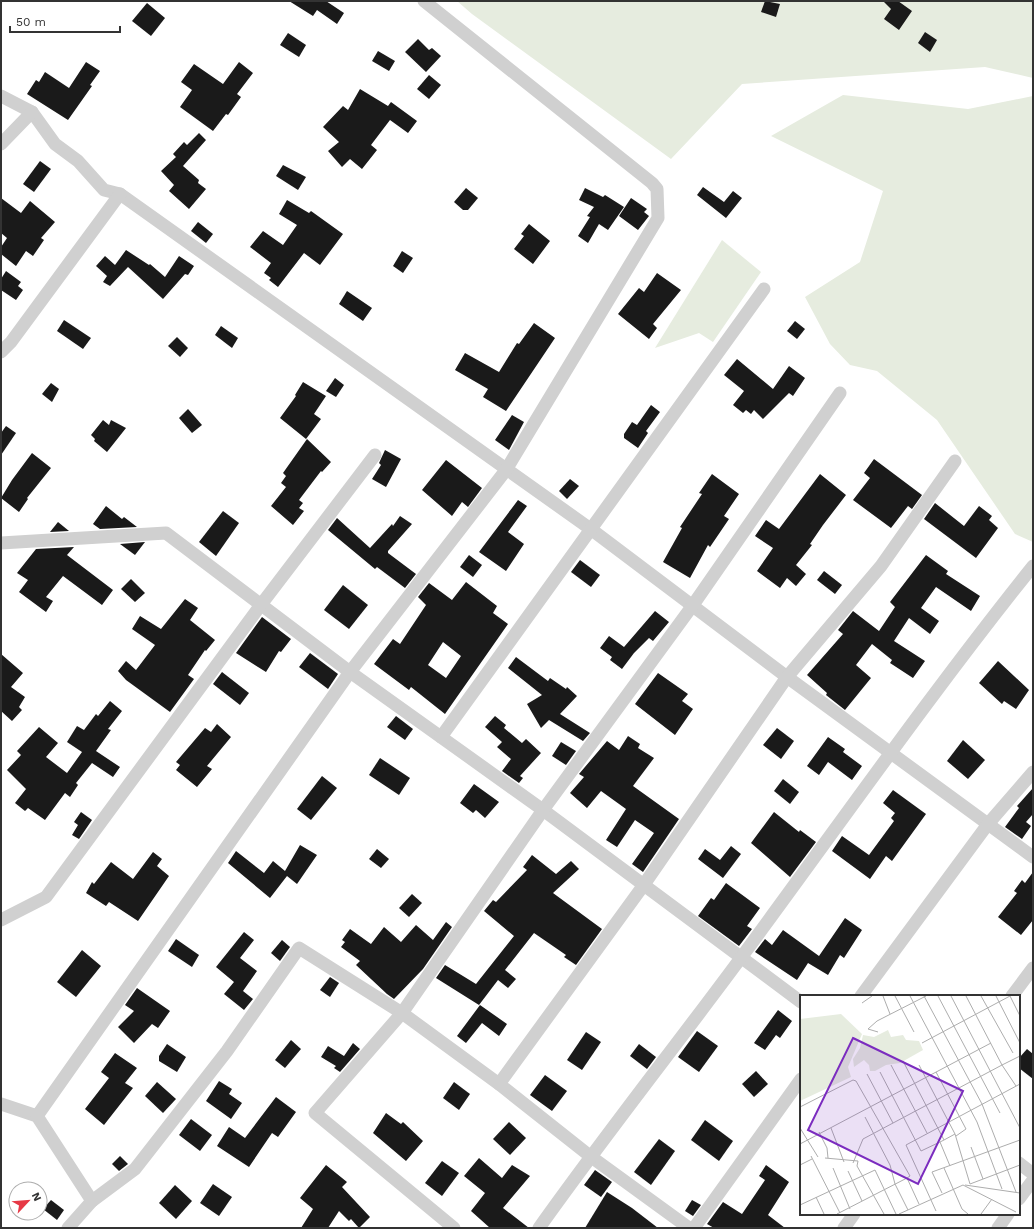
<svg xmlns="http://www.w3.org/2000/svg" width="1034" height="1229" font-family="'Work Sans',sans-serif">
<style>
.green{fill:#e6ecdf}
.building{fill:#1a1a1a;fill-rule:evenodd}
.lines{fill:none;stroke-linecap:round;stroke-linejoin:round}
.street{stroke:#d0d0d0;stroke-width:13}
.inset-road{fill:none;stroke:#adadad;stroke-width:1}
.view{fill:#7b2cbf;fill-opacity:0.15;stroke:#7b2cbf;stroke-width:2}
.inset-edge{fill:none;stroke:#333;stroke-width:2}
</style>
<rect width="100%" height="100%" fill="#fff"/>
<g class="green">
<path d="M457,1H1033V78L985,67L742,84L671,159L472,14Z"/>
<path d="M843,95L968,109L1033,96V542L1015,534L937,420L877,371L850,365L830,344L805,297L860,262L883,191L771,136Z"/>
<path d="M722,240L761,272L713,342L699,333L655,348Z"/>
</g>
<g class="building">
<path d="M289,1H326L344,13L337,24L317,10L313,16Z"/>
<path d="M765,1L780,4L776,17L761,12Z"/>
<path d="M883,1H898L912,11L899,30L884,19L891,9Z"/>
<path d="M147,3L165,18L151,36L132,21Z"/>
<path d="M925,32L937,40L930,52L918,43Z"/>
<path d="M288,33L306,45L299,57L280,45Z"/>
<path d="M418,39L429,50L432,48L441,56L426,72L405,52Z"/>
<path d="M378,51L395,61L389,71L372,61Z"/>
<path d="M86,62L100,71L90,85L92,86L68,120L27,94L36,80L39,82L45,72L69,88Z"/>
<path d="M239,62L253,73L237,94L241,97L228,115L226,114L213,131L180,107L192,90L181,82L194,64L223,84Z"/>
<path d="M429,75L441,85L429,99L417,89Z"/>
<path d="M360,89L388,106L391,102L417,121L408,133L390,120L371,145L377,150L362,169L350,159L342,167L328,151L339,142L323,127L343,106L348,110Z"/>
<path d="M199,133L206,140L183,166L199,180L198,183L206,189L189,209L169,191L174,185L161,171L176,157L173,154L184,142L187,145Z"/>
<path d="M40,161L51,169L34,192L23,184Z"/>
<path d="M283,165L306,177L298,190L276,176Z"/>
<path d="M703,187L724,202L733,191L742,198L726,218L697,195Z"/>
<path d="M466,188L478,198L468,210H463L454,202Z"/>
<path d="M585,188L603,197L605,195L624,207L608,230L599,224L588,243L578,236L590,217L587,216L594,207L579,200Z"/>
<path d="M1,198L21,213L30,201L55,222L41,238L44,240L33,256L26,251L16,266L1,254V247L7,238L1,233Z"/>
<path d="M631,198L647,209L644,212L649,216L638,230L619,216Z"/>
<path d="M287,200L309,213L311,211L343,234L320,265L304,253L278,287L269,280L271,278L264,273L271,263L250,247L263,231L283,245L297,225L279,214Z"/>
<path d="M198,222L213,234L206,243L191,231Z"/>
<path d="M529,224L550,241L533,264L514,249L524,236L521,234Z"/>
<path d="M126,250L149,265L150,264L165,277L179,256L194,266L188,275L185,274L163,299L128,267L110,286L103,282L107,276L96,266L105,256L115,265Z"/>
<path d="M402,251L413,258L403,273L393,266Z"/>
<path d="M6,271L21,282L18,286L23,290L16,300L1,290V279Z"/>
<path d="M657,273L681,290L653,324L657,328L649,339L618,314L639,288L644,292Z"/>
<path d="M347,291L372,308L363,321L339,304Z"/>
<path d="M64,320L91,338L83,349L57,331Z"/>
<path d="M795,321L805,329L797,339L787,331Z"/>
<path d="M534,323L555,338L506,411L483,397L488,389L455,370L465,353L499,372L517,343L519,344Z"/>
<path d="M221,326L238,338L232,348L215,335Z"/>
<path d="M177,337L188,348L180,357L168,346Z"/>
<path d="M737,359L773,389L789,366L805,378L793,396L789,393L763,419L754,410L751,414L746,410L743,413L733,405L744,391L724,375Z"/>
<path d="M335,378L344,385L336,397L326,391Z"/>
<path d="M303,382L326,396L314,414L321,419L306,439L280,418L296,396L295,395Z"/>
<path d="M51,383L59,389L52,402L42,394Z"/>
<path d="M651,405L660,412L646,431L648,433L638,448L624,438V434L632,422L637,425Z"/>
<path d="M188,409L202,425L192,433L179,418Z"/>
<path d="M512,415L524,422L509,450L495,440Z"/>
<path d="M103,420L109,425L111,420L126,428L107,452L94,441L95,439L91,435Z"/>
<path d="M6,426L16,433L1,455V433Z"/>
<path d="M307,439L331,462L322,472L321,471L299,500L303,503L299,508L304,511L293,525L271,506L286,487L281,483L286,476L283,473Z"/>
<path d="M385,450L401,459L386,487L372,479L381,465L379,463Z"/>
<path d="M32,453L51,468L27,498L28,499L19,512L1,498L12,480Z"/>
<path d="M874,459L922,495L912,509L908,506L891,528L853,500L870,478L864,473Z"/>
<path d="M446,460L482,488L468,507L462,502L452,516L422,490Z"/>
<path d="M712,474L739,494L724,516L729,519L710,547L708,545L690,578L663,562L682,528L680,527L702,494L699,493Z"/>
<path d="M820,474L846,495L823,525L810,544L812,545L796,565L806,574L796,586L787,578L780,588L757,571L773,548L755,536L766,520L779,529Z"/>
<path d="M570,479L579,486L567,499L559,491Z"/>
<path d="M518,500L527,506L508,532L524,544L506,571L479,552Z"/>
<path d="M935,503L964,526L979,506L992,516L989,520L998,528L976,558L924,519Z"/>
<path d="M106,506L122,519L124,517L137,527L100,529L93,524Z"/>
<path d="M223,511L239,523L216,556L199,542Z"/>
<path d="M400,516L412,524L388,551V553L416,574L405,588L377,567L375,569L328,530L337,518L370,548L392,524L393,526Z"/>
<path d="M58,522L69,531L50,532Z"/>
<path d="M145,542L135,555L120,544Z"/>
<path d="M74,547L67,555L113,590L102,605L63,576L46,597L53,601L46,612L19,592L28,580L17,573L36,549Z"/>
<path d="M469,555L482,565L473,577L460,567Z"/>
<path d="M926,555L948,571L946,574L980,596L971,611L936,587L921,608L939,621L930,634L909,618L894,641L925,661L913,678L890,663L892,660L872,644L856,665L871,678L845,710L826,695L827,693L807,675L843,634L838,630L853,611L879,631L895,607L890,602Z"/>
<path d="M580,560L600,575L591,587L571,572Z"/>
<path d="M824,571L842,585L835,594L817,580Z"/>
<path d="M131,579L145,593L135,602L121,589Z"/>
<path d="M466,582L497,606L493,613L508,624L445,714L411,687L409,690L374,664L393,639L400,644L426,605L418,597L429,583L452,600ZM443,642L461,656L446,678L428,665Z"/>
<path d="M343,585L368,605L349,629L324,610Z"/>
<path d="M185,599L198,608L190,620L215,640L206,651L205,650L188,675L194,679L170,712L126,680L118,671L126,661L136,670L155,645L132,629L140,616L161,629Z"/>
<path d="M655,611L669,622L653,641L649,638L634,653L622,669L610,660L612,657L600,648L609,636L624,647Z"/>
<path d="M262,617L291,639L281,652L279,651L266,672L236,653Z"/>
<path d="M310,653L338,674L328,689L299,667Z"/>
<path d="M1,654L23,673L11,687L25,697L19,707L22,710L12,721L1,711Z"/>
<path d="M516,657L548,681L550,678L566,689L567,687L577,696L560,714L590,733L583,741L549,720L541,728L527,704L542,695L508,668Z"/>
<path d="M998,661L1029,690L1016,709L1004,701L1002,704L979,683Z"/>
<path d="M222,672L249,693L240,705L213,684Z"/>
<path d="M658,673L688,694L682,701L693,709L675,735L635,704Z"/>
<path d="M110,701L122,711L108,729L111,730L96,751L120,767L113,777L92,763L76,783L78,785L70,797L65,793L45,820L28,808L25,811L15,803L26,789L7,770L21,755L17,751L39,727L58,743L46,757L67,773L82,752L67,742L77,726L84,730L96,714L98,716Z"/>
<path d="M396,716L413,729L405,740L387,727Z"/>
<path d="M495,716L506,725L504,728L522,743L526,739L541,753L520,776L523,778L519,783L502,771L511,759L497,747L502,742L485,727Z"/>
<path d="M217,724L231,737L207,766L212,769L197,787L176,770L180,765L176,762L205,728L211,732Z"/>
<path d="M777,728L794,741L781,759L763,745Z"/>
<path d="M628,736L640,744L638,748L654,758L633,786L679,819L643,872L632,864L654,833L635,820L617,847L606,840L626,809L601,791L587,808L570,793L584,777L579,774L607,741L619,750Z"/>
<path d="M828,737L845,749L843,752L862,766L852,780L828,762L819,775L807,766Z"/>
<path d="M963,740L985,760L968,779L947,761Z"/>
<path d="M561,742L576,751L566,765L552,756Z"/>
<path d="M380,758L410,778L399,795L369,775Z"/>
<path d="M322,776L337,788L311,820L297,809Z"/>
<path d="M783,779L799,792L790,804L774,791Z"/>
<path d="M474,784L499,802L485,818L476,810L473,813L460,803Z"/>
<path d="M1033,788V814L1026,822L1031,826L1022,839L1005,827L1019,808L1017,806Z"/>
<path d="M893,790L926,814L892,861L886,856L870,879L832,851L842,836L869,855L894,821L891,818L895,813L883,803Z"/>
<path d="M81,812L92,820L79,839L72,835L78,825L74,822Z"/>
<path d="M774,812L799,832L800,830L816,842L790,877L751,843Z"/>
<path d="M300,845L317,855L297,884L287,876L270,898L228,863L236,851L264,873L273,861L285,871Z"/>
<path d="M731,846L741,854L723,878L698,859L705,849L720,860Z"/>
<path d="M377,849L389,859L381,868L369,859Z"/>
<path d="M153,852L162,859L157,866L169,876L138,921L109,902L106,906L86,893L92,882L94,884L111,862L133,879Z"/>
<path d="M532,855L556,874L571,861L579,869L553,893L602,929L576,965L564,957L566,955L534,933L505,970L516,979L508,988L498,980L479,1005L436,978L445,965L476,984L514,936L484,911L493,900L496,902L527,870L523,867Z"/>
<path d="M1033,872V920L1021,935L998,917L1017,893L1014,891L1022,880L1025,883Z"/>
<path d="M726,883L760,908L747,926L752,929L739,946L698,916L711,898L714,900Z"/>
<path d="M412,894L422,903L409,917L399,908Z"/>
<path d="M845,918L862,930L844,958L840,955L828,975L808,963L797,980L755,952L765,939L772,945L783,930L819,956Z"/>
<path d="M446,922L452,927L423,969L394,999L387,994L356,965L360,961L341,947L345,942L342,940L350,929L371,944L384,927L401,942L416,925L433,940Z"/>
<path d="M244,932L254,940L240,958L257,971L243,991L253,999L244,1010L224,994L234,982L216,967Z"/>
<path d="M176,939L199,955L192,967L168,951Z"/>
<path d="M282,940L290,947L280,961L271,953Z"/>
<path d="M82,950L101,966L76,997L57,982Z"/>
<path d="M330,977L339,983L330,997L320,990Z"/>
<path d="M137,988L170,1011L158,1028L152,1024L134,1043L118,1027L134,1011L125,1005Z"/>
<path d="M480,1005L507,1024L499,1036L482,1023L466,1043L457,1036Z"/>
<path d="M778,1010L792,1021L780,1038L776,1035L765,1050L754,1043Z"/>
<path d="M697,1031L718,1046L699,1072L678,1057Z"/>
<path d="M586,1032L601,1042L582,1070L567,1060Z"/>
<path d="M291,1040L301,1049L285,1068L275,1060Z"/>
<path d="M353,1043L360,1049L340,1072L334,1068L336,1066L321,1057L328,1046L344,1056Z"/>
<path d="M167,1044L186,1057L177,1072L159,1061V1056Z"/>
<path d="M639,1044L656,1057L647,1069L630,1056Z"/>
<path d="M1027,1049L1033,1054V1079L1019,1068V1058Z"/>
<path d="M115,1053L137,1068L125,1083L133,1088L104,1125L85,1109L109,1078L101,1072Z"/>
<path d="M756,1071L768,1084L754,1097L742,1084Z"/>
<path d="M545,1075L567,1091L552,1111L530,1095Z"/>
<path d="M219,1081L232,1089L229,1094L242,1103L231,1119L206,1101Z"/>
<path d="M157,1082L176,1099L163,1113L145,1096Z"/>
<path d="M454,1082L470,1094L459,1110L443,1098Z"/>
<path d="M276,1097L296,1112L278,1137L272,1133L249,1167L217,1146L229,1127L245,1138Z"/>
<path d="M386,1113L401,1124L403,1122L423,1141L406,1161L373,1133Z"/>
<path d="M191,1119L212,1135L200,1151L179,1135Z"/>
<path d="M705,1120L733,1141L719,1161L691,1140Z"/>
<path d="M509,1122L526,1138L510,1155L493,1139Z"/>
<path d="M659,1139L675,1151L651,1185L634,1172Z"/>
<path d="M120,1156L128,1164L119,1171L112,1164Z"/>
<path d="M479,1158L502,1178L512,1165L530,1176L503,1208L529,1228H490L471,1211L485,1193L464,1176Z"/>
<path d="M442,1161L459,1173L442,1196L425,1183Z"/>
<path d="M326,1165L347,1182L342,1187L370,1217L359,1228L351,1219L349,1221L339,1211L328,1228H301L313,1209L300,1198Z"/>
<path d="M766,1165L789,1182L768,1215L785,1228H714L707,1224L723,1202L742,1214L765,1180L759,1176Z"/>
<path d="M595,1170L612,1182L601,1197L584,1185Z"/>
<path d="M213,1184L232,1197L219,1216L200,1203Z"/>
<path d="M175,1185L192,1201L176,1219L159,1203Z"/>
<path d="M607,1192L632,1208L658,1228H585Z"/>
<path d="M51,1200L64,1210L57,1220L43,1209Z"/>
<path d="M692,1200L701,1205L693,1216L685,1211Z"/>
</g>
<g class="lines">
<g class="street">
<path d="M1,96L32,112L55,144L78,161L104,190L120,194L592,530L787,677L1033,857"/>
<path d="M1,144L32,112"/>
<path d="M1,352L11,342L120,194"/>
<path d="M1,543L166,533L350,672L543,810L801,1002"/>
<path d="M441,737L764,289"/>
<path d="M1,920L46,897L260,606L375,455"/>
<path d="M861,996L988,824L1033,772"/>
<path d="M1012,996L1033,968"/>
<path d="M499,1084L643,886L787,677L881,566L955,461"/>
<path d="M1,1104L37,1116L92,1201"/>
<path d="M37,1116L350,672L506,470L658,218L657,189L652,183L424,1"/>
<path d="M1019,1163L1033,1174"/>
<path d="M1019,1199L1033,1180"/>
<path d="M68,1228L92,1201L135,1169L227,1051L299,948L402,1013L499,1084L590,1156L689,1228"/>
<path d="M454,1228L315,1113L402,1013L543,810L693,605L840,393"/>
<path d="M539,1228C605,1135 675,1047 743,955C839,825 932,692 1033,566"/>
<path d="M694,1228L801,1079"/>
<path d="M844,1228L854,1214"/>
<path d="M998,1228L1008,1214"/>
</g>
</g>
<g transform="translate(800 995)">
<rect width="220" height="220" fill="#fff"/>
<path d="M41,19L62,39L48,72L51,82L0,106V24ZM88,35L91,42L103,40L106,45L119,46L123,55L100,68L86,70L75,76H70L69,70L64,65L54,72L53,64L60,53L63,40L74,42Z" fill="#e6ecdf"/>
<path class="inset-road" d="M83,1L90,19M95,1L114,37M110,1L177,127L202,194M124,1L182,109L216,197M138,1L200,118M151,1L220,133M166,1L202,70L220,61M181,1L213,58M196,1L220,48M210,1L220,21M62,8L72,1M78,37L68,34L77,26L126,1M122,48L210,1M103,66L144,145L140,147L150,171M91,70L127,138M119,70L155,139L170,189L220,170M80,77L121,156L140,147M136,77L166,134L156,141M67,79L93,128M0,112L53,85L56,86L110,181L107,183L119,209M65,122L90,170L95,189L108,215M0,133L18,162M31,133L44,167M19,137L27,153L28,163M144,145L155,139M0,149L191,48M171,152L183,184M11,161L40,218M25,163L58,166L57,171L84,219M53,168L63,144L202,70L216,91M0,170L12,164M33,173L50,214M144,173L162,214L168,219M48,176L62,206M165,190L220,198M142,198L132,177L220,145M16,202L24,219M0,210L75,175L96,219M136,216L106,150L220,89M37,219L107,183M99,219L163,190L216,217M181,219L192,204"/>
<path class="view" d="M53,43L163,96L118,189L8,135Z"/>
<rect width="220" height="220" class="inset-edge"/>
</g>
<rect width="1034" height="1229" fill="none" stroke="#333333" stroke-width="4"/>
<g transform="translate(28 1201) rotate(64)"><circle r="19" fill="#ffffff" stroke="#adadad"/>
<path d="M0-3L7 15L0 10L-7 15Z" fill="#e63946"/>
<text y="-6" font-size="11" font-weight="bold" text-anchor="middle" fill="#333333">N</text>
</g>
<path d="M10 26v6h110v-6" fill="none" stroke="#333333" stroke-width="2"/>
<text x="16" y="26" font-size="12" fill="#333333" stroke="#ffffff" stroke-width="3" paint-order="stroke">50 m</text>
</svg>
